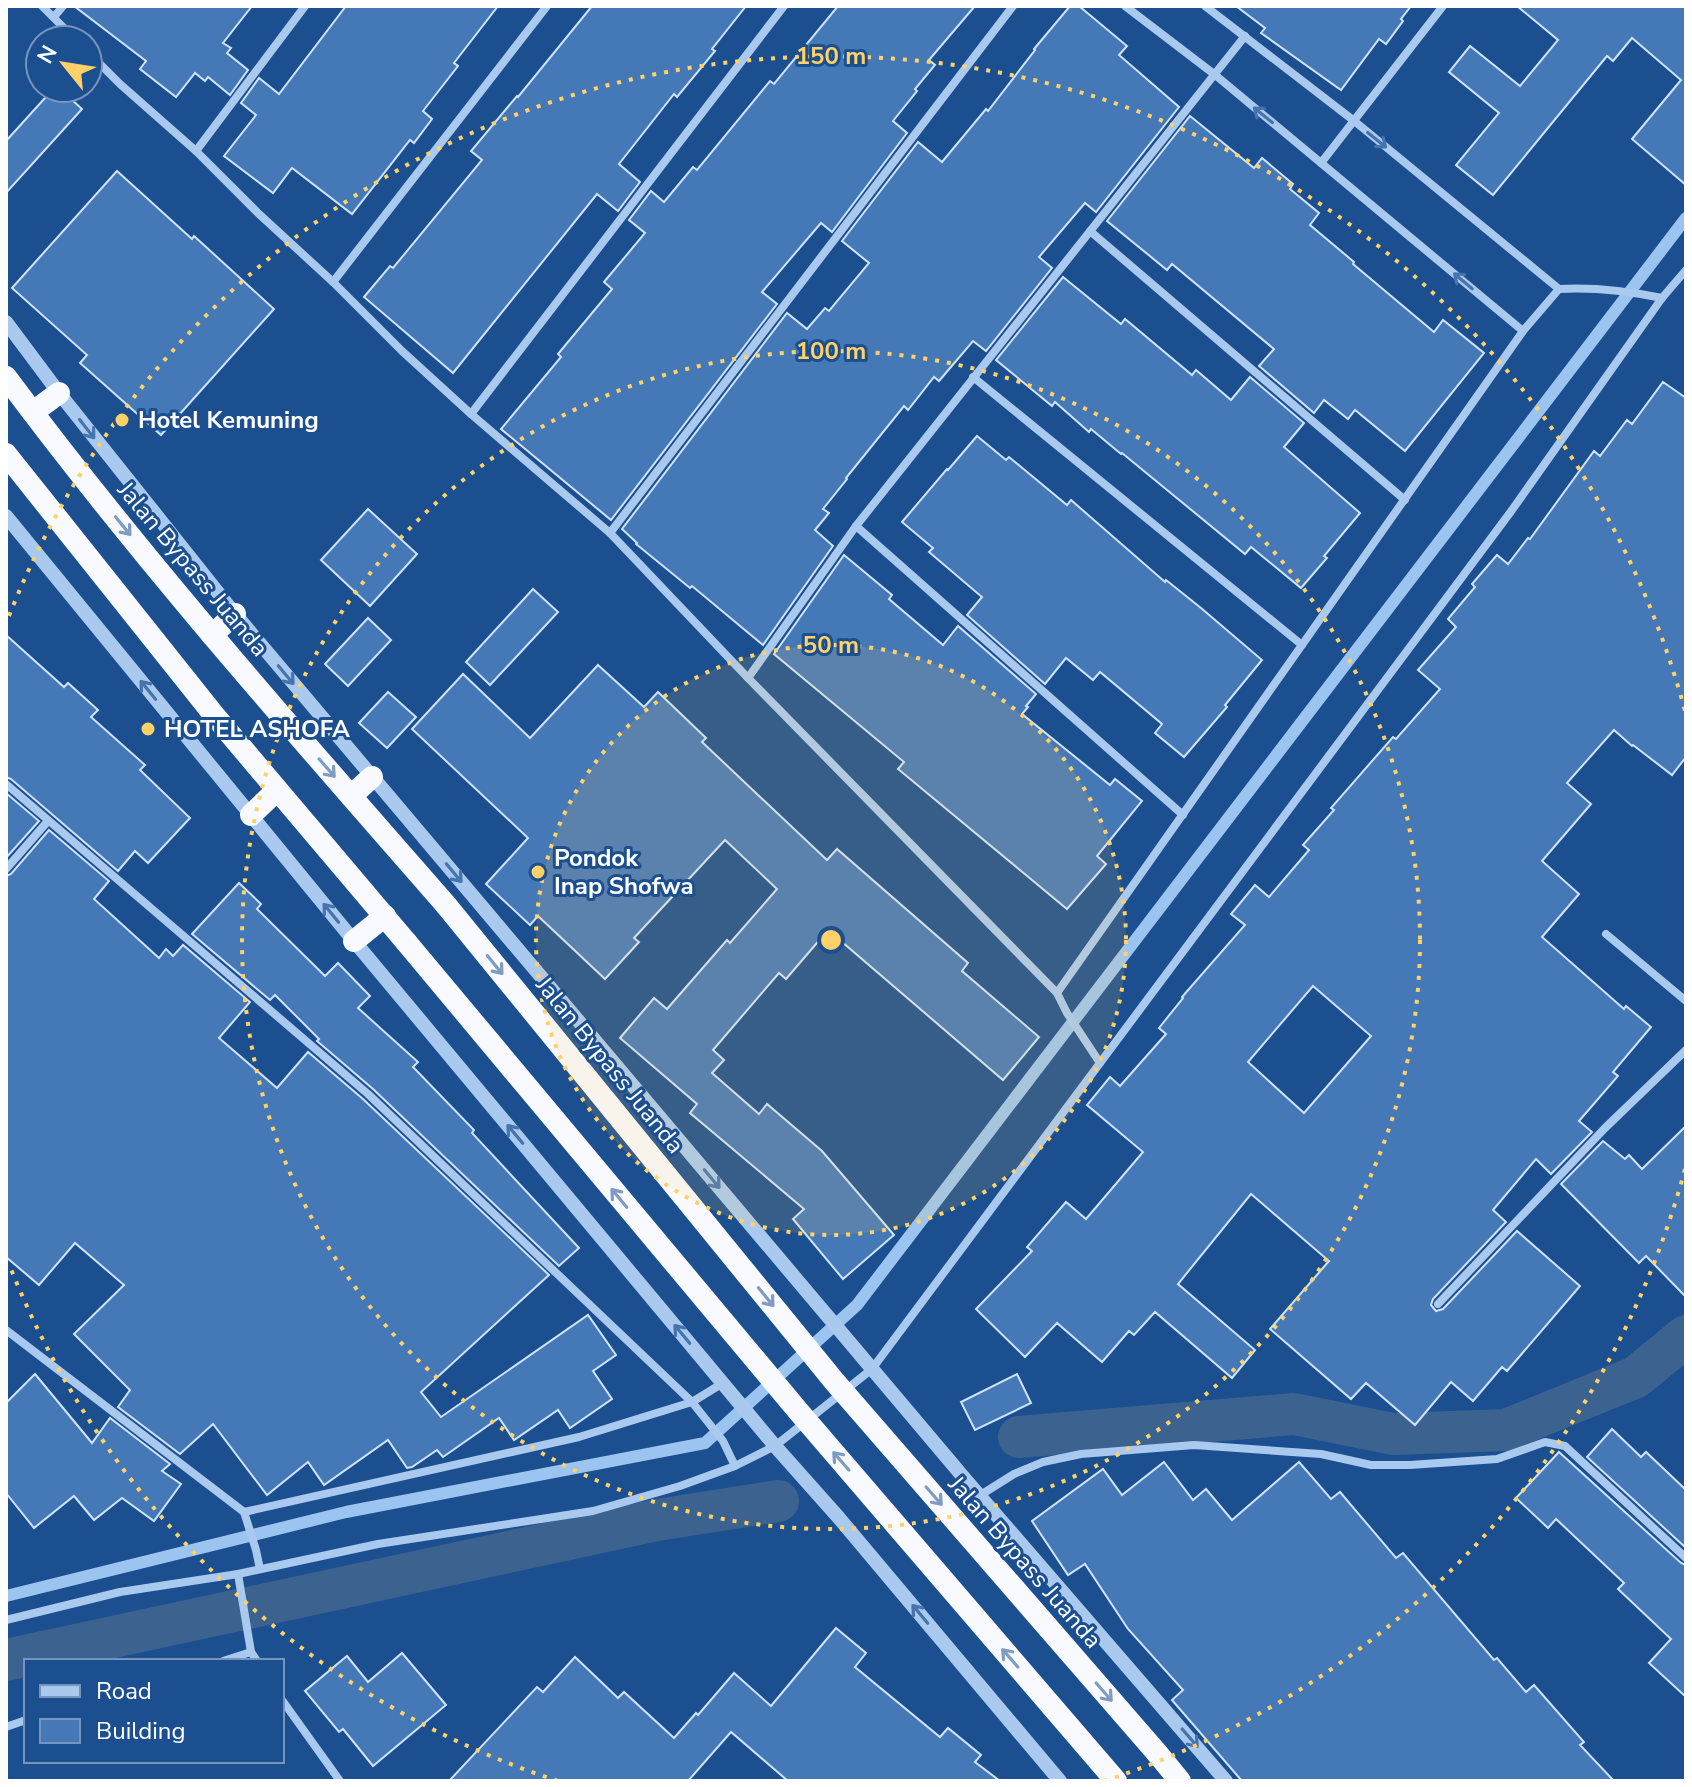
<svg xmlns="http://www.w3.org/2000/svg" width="1692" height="1787" font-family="'Nunito Sans',sans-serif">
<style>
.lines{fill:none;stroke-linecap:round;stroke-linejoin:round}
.stream{stroke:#9cc4f0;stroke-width:12}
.canal{stroke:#3c6290;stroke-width:42}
.building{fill:#4478b7;stroke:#cfe3fa;stroke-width:2;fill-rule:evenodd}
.minor{stroke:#a9c9ee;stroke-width:8}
.tertiary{stroke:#a9c9ee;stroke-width:14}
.trunk{stroke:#f8faff;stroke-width:22}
.trunk-bridge{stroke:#f8faff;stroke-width:22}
.oneway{stroke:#4674ac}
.oneway2{stroke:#7e9cc1}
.ring{fill:none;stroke:#ffd166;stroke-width:4;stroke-dasharray:4 8}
.poi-dot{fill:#ffd166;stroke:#1b4f8f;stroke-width:3}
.labels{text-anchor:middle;stroke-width:6;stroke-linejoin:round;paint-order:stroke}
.poi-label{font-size:24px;font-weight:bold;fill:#fff;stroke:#1b4f8f;text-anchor:start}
.street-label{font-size:24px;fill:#fff;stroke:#1b4f8f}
.centre{fill:#ffd166;stroke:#1b4f8f;stroke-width:4}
.ring-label{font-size:24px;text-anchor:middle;font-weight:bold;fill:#ffd166;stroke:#1b4f8f;stroke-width:6;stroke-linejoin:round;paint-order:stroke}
</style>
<rect width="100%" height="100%" fill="#1b4f8f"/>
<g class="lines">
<path class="stream" d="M6,1596L346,1512L705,1443L857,1305L1686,218"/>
<g class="canal">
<path d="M1019,1437L1294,1414L1393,1434L1506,1430L1636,1377L1686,1336"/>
<path d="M6,1660L657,1520L778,1501"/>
</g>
</g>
<g class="building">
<path d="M74,6H252L223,43L231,48L227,53L248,70L230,95L208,77L205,81L195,73L176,97L140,69L146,61Z"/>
<path d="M346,6H498L454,63L458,66L423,111L432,119L414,143L410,140L352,214L292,168L273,193L224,156L256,115L241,103L259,78L279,94Z"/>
<path d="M592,6H746L712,49L715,51L677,97L674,94L619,164L640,182L618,211L597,194L453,373L364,297L390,266L393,268L482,160L471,151L517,96L518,97Z"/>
<path d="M838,6H975L929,60L935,65L915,89L917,91L893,121L907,133L832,232L821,223L762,292L777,304L611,520L501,429L561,357L558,354L612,289L604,282L645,233L629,220L651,191L664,202L693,167L697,170L770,81L774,84Z"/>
<path d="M1070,6H1079L1127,46L1119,55L1179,107L1096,212L1085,203L1039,257L1052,268L986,351L973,341L939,381L934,377L908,410L904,406L846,478L847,479L823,509L829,513L815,530L833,546L763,645L692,586L690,588L636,544L637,543L622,529L787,313L807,329L825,308L829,311L869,263L842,241L918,142L942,162L986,109L988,111L1035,50L1034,49Z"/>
<path d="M1236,6H1411L1401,19L1403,21L1386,44L1379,39L1341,90L1261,33L1265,28Z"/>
<path d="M1517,6H1686V185L1632,139L1681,80L1632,38L1613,61L1607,56L1493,195L1456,165L1499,113L1449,72L1470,46L1520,86L1558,40Z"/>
<path d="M54,88H59L82,109L6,193V141Z"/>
<path d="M1190,116L1254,168L1262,158L1293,184L1290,189L1319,213L1310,225L1354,262L1353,264L1434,332L1443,320L1484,353L1405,451L1355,410L1348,419L1324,400L1314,413L1259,366L1274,349L1172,264L1167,270L1107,221Z"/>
<path d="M117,171L192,239L194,236L274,309L161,435L80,363L87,355L12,288Z"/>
<path d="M1063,277L1121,324L1125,319L1192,375L1196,370L1231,400L1250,377L1304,423L1284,447L1360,513L1324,556L1327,558L1301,588L1251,547L1245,554L1122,453L1121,454L1091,429L1089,432L1055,402L1052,406L996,360Z"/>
<path d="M1663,382L1686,398V757L1672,775L1633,745L1632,746L1614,730L1567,783L1591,804L1542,861L1579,894L1542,937L1624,1009L1626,1006L1651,1027L1613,1072L1618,1076L1579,1121L1592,1132L1551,1174L1536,1159L1493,1210L1506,1222L1433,1299L1431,1305L1436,1311L1443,1309L1517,1231L1580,1286L1507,1371L1502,1367L1473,1401L1451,1382L1415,1425L1366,1383L1351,1399L1270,1329L1329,1261L1251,1194L1178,1284L1255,1350L1232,1378L1155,1312L1134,1335L1129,1331L1102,1362L1057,1323L1025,1357L976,1309L1032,1251L1027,1247L1066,1202L1086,1219L1143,1152L1087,1105L1110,1077L1120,1086L1166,1034L1159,1028L1183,998L1182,997L1245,925L1231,914L1255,885L1269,897L1309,850L1303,845L1334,810L1331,808L1393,737L1396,739L1440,689L1418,670L1456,627L1448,619L1475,587L1472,584L1497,555L1508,564L1528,538L1530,539L1594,451L1600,456L1627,420L1632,424ZM1313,986L1371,1036L1304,1113L1248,1062Z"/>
<path d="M977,436L1006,460L1009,457L1067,505L1071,500L1165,582L1166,580L1201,608L1262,660L1225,705L1227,707L1184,757L1155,733L1162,724L1100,672L1093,680L1066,658L1045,684L967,615L982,597L929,552L933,548L902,522L947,469L948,470Z"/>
<path d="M368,509L417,554L370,606L321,560Z"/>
<path d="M844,555L892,595L889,599L943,645L958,626L1036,694L1026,706L1028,707L1022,714L1110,785L1115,779L1142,801L1097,856L1106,864L1067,909L898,769L904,762L774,654Z"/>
<path d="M533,589L558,612L490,685L466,662Z"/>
<path d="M368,618L391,640L348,686L325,664Z"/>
<path d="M6,635L64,687L68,683L98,710L91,717L145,765L140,770L190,818L148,863L135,851L118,871L11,779L6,777Z"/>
<path d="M598,665L644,707L658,692L706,738L702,742L827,860L837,849L968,963L962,971L1039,1037L1003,1080L828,930L786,979L779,973L713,1050L724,1060L712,1073L759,1114L767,1104L822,1151L894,1235L843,1279L793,1219L804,1209L690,1113L697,1104L620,1038L654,998L667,1009L727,940L730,943L777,889L725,840L634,938L639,942L605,979L538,916L530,925L486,884L528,838L412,729L463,674L530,738Z"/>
<path d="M388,692L416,717L387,748L359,723Z"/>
<path d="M6,793L39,821L6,858Z"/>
<path d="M49,830L109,881L94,899L159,958L166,949L173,956L183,945L250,1002L219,1038L277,1088L308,1052L363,1099L549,1275L421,1392L441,1417L588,1315L616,1355L593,1371L612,1399L570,1428L558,1410L514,1440L499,1418L443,1457L437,1450L412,1467L407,1468L388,1440L324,1485L308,1462L267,1495L213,1424L180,1454L118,1407L130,1390L74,1334L124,1285L75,1243L39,1285L6,1257V876L11,874Z"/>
<path d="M239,883L261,904L257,909L325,976L338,963L370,996L358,1008L418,1062L413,1067L474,1130L472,1133L579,1248L559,1266L373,1089L317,1041L319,1039L275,995L270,1000L192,934Z"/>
<path d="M1686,1126V1297L1646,1256L1639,1263L1561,1184L1603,1141L1625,1159L1629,1155L1642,1169Z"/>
<path d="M35,1374L92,1443L110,1418L170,1464L162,1471L181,1484L154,1521L122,1498L94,1520L74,1496L34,1528L6,1493V1403Z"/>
<path d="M1017,1374L1031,1403L975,1430L961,1402Z"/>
<path d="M1612,1429L1641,1457L1646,1452L1686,1490V1548L1587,1457Z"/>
<path d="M1559,1452L1681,1563L1686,1565V1697L1649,1663L1671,1639L1618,1589L1624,1583L1556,1519L1548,1528L1516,1498Z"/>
<path d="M1164,1462L1193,1500L1206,1489L1232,1520L1299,1462L1331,1499L1340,1492L1396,1558L1403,1553L1494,1660L1497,1658L1526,1692L1534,1685L1584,1742L1580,1745L1614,1781H1242L1172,1700L1183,1690L1128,1629L1085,1564L1068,1575L1032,1521L1103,1469L1122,1495Z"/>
<path d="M836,1628L866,1653L855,1667L940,1737L948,1728L981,1755L975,1762L1000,1781H788L731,1732L688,1781H449L537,1687L543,1692L575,1657L618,1698L624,1692L674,1738L696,1713L698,1715L734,1673L771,1706Z"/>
<path d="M402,1653L446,1705L373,1766L343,1729L339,1732L305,1691L347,1656L368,1682Z"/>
</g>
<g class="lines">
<g class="minor">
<path d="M42,6L76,40"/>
<path d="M1125,6L1214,74L1523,331"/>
<path d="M1205,6L1353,120L1559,289C1594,287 1628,291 1662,298"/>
<path d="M54,17L63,6"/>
<path d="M88,52L120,84L196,151L259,214L333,282L402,351L471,414L610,533L748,678L1057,993L1067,1013L1100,1063"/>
<path d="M196,151L305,6"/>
<path d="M1321,163L1443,6"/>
<path d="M1090,231L1405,500"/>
<path d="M333,282L547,6"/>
<path d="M973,377L1302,645"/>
<path d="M471,414L784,6"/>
<path d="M856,526L1183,815"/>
<path d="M610,533L1013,6"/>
<path d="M748,678L856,526L1245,36"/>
<path d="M6,784L368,1094L692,1402L723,1441L735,1466"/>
<path d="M6,869L48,821"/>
<path d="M1606,934L1686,1001"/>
<path d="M1057,993L1523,331L1559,289"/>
<path d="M1438,1304L1605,1128L1686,1050"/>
<path d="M6,1330L244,1512L256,1550L260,1569"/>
<path d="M979,1496L1014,1474L1043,1462L1081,1454L1194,1445L1321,1454L1371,1465H1410L1497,1459L1545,1442L1565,1446L1686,1558"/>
<path d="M244,1512L579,1437L692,1402L723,1383"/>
<path d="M238,1574L251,1652L257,1661"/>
<path d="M6,1620L120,1592L238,1574L378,1544L593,1511L680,1486L735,1466L775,1446L872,1369L1512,510L1662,298L1686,270"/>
<path d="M223,1661L251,1652"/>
<path d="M282,1700L340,1781"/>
<path d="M6,1727L26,1720"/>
</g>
<g class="tertiary">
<path d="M6,322L59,393L235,614L965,1479L1226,1781"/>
<path d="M6,516L354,941L775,1446L839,1518L1060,1781"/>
</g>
<g class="trunk">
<path d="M6,377C143,561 295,732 446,905"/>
<path d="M33,412L59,393"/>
<path d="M6,454L214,715L407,943"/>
<path d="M212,635L235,614"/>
<path d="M351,796L372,777"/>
<path d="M251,815L277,790"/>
<path d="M354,941L385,916"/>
<path d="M1157,1753L1180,1781"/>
</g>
<g class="trunk-bridge">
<path d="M446,905L834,1381L1157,1753"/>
<path d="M407,943L799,1412L1116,1781"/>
</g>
</g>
<defs><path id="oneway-shaft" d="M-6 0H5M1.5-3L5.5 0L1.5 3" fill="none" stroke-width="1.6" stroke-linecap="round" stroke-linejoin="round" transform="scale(2)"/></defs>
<g class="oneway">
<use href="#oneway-shaft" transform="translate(1263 115) rotate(-141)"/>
<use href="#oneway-shaft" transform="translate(1377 140) rotate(39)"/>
<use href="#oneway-shaft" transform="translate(1463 281) rotate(-140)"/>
<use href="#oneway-shaft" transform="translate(87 429) rotate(52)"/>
<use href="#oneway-shaft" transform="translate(286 675) rotate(50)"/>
<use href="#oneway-shaft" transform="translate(148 690) rotate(-129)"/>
<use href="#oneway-shaft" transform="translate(454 873) rotate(50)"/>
<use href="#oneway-shaft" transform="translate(331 913) rotate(-129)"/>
<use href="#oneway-shaft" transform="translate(515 1134) rotate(-130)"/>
<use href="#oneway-shaft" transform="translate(712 1179) rotate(50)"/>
<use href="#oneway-shaft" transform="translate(682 1334) rotate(-130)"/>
<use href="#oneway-shaft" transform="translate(920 1614) rotate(-130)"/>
<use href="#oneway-shaft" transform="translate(1190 1738) rotate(49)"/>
</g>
<g class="oneway2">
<use href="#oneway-shaft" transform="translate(123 526) rotate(51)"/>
<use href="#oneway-shaft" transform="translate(327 768) rotate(49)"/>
<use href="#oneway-shaft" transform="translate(495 965) rotate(51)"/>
<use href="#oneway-shaft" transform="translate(619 1198) rotate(-130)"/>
<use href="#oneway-shaft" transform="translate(766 1297) rotate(51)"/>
<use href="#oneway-shaft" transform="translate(841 1461) rotate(-131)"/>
<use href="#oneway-shaft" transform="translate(934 1496) rotate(49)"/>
<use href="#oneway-shaft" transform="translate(1010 1658) rotate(-131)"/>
<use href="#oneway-shaft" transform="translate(1104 1692) rotate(49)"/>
</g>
<circle cx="831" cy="940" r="295" fill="#ffd166" fill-opacity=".12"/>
<g class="ring">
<circle cx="831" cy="940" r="295"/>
<circle cx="831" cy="940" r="589"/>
<path d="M1685 1169A884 884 0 0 1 1104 1781M558 1781A884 884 0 0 1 9 1264M9 616A884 884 0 0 1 1685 711"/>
</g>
<g class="poi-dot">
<circle cx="122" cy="420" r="8"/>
<circle cx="148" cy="729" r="8"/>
<circle cx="538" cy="872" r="8"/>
</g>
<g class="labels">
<g class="poi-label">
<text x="138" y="428">Hotel Kemuning</text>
<text x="164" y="737">HOTEL ASHOFA</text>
<text x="554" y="866">Pondok<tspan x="554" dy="28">Inap Shofwa</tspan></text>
</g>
<g class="street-label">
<text transform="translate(193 569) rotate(50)" y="8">Jalan Bypass Juanda</text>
<text transform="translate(610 1065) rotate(51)" y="8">Jalan Bypass Juanda</text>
<text transform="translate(1025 1562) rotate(49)" y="8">Jalan Bypass Juanda</text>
</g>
</g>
<circle cx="831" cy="940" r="12" class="centre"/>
<g class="ring-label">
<text x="831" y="64">150 m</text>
<text x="831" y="359">100 m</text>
<text x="831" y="653">50 m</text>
</g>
<rect width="1692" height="1787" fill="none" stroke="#ffffff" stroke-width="16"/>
<rect x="24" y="1659" width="260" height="104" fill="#1b4f8f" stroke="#7695bc" stroke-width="2"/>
<rect x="40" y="1685" width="40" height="12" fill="#a9c9ee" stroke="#7695bc" stroke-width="2"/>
<text x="96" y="1699" font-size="24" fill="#ffffff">Road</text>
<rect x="40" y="1719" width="40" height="24" fill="#4478b7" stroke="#7695bc" stroke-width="2"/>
<text x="96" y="1739" font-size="24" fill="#ffffff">Building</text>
<g transform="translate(64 64) rotate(300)"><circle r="38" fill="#1b4f8f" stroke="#7695bc" stroke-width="2"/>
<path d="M0-6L14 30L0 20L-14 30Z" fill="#ffd166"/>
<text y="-12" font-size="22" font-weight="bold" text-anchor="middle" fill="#ffffff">N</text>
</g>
</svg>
